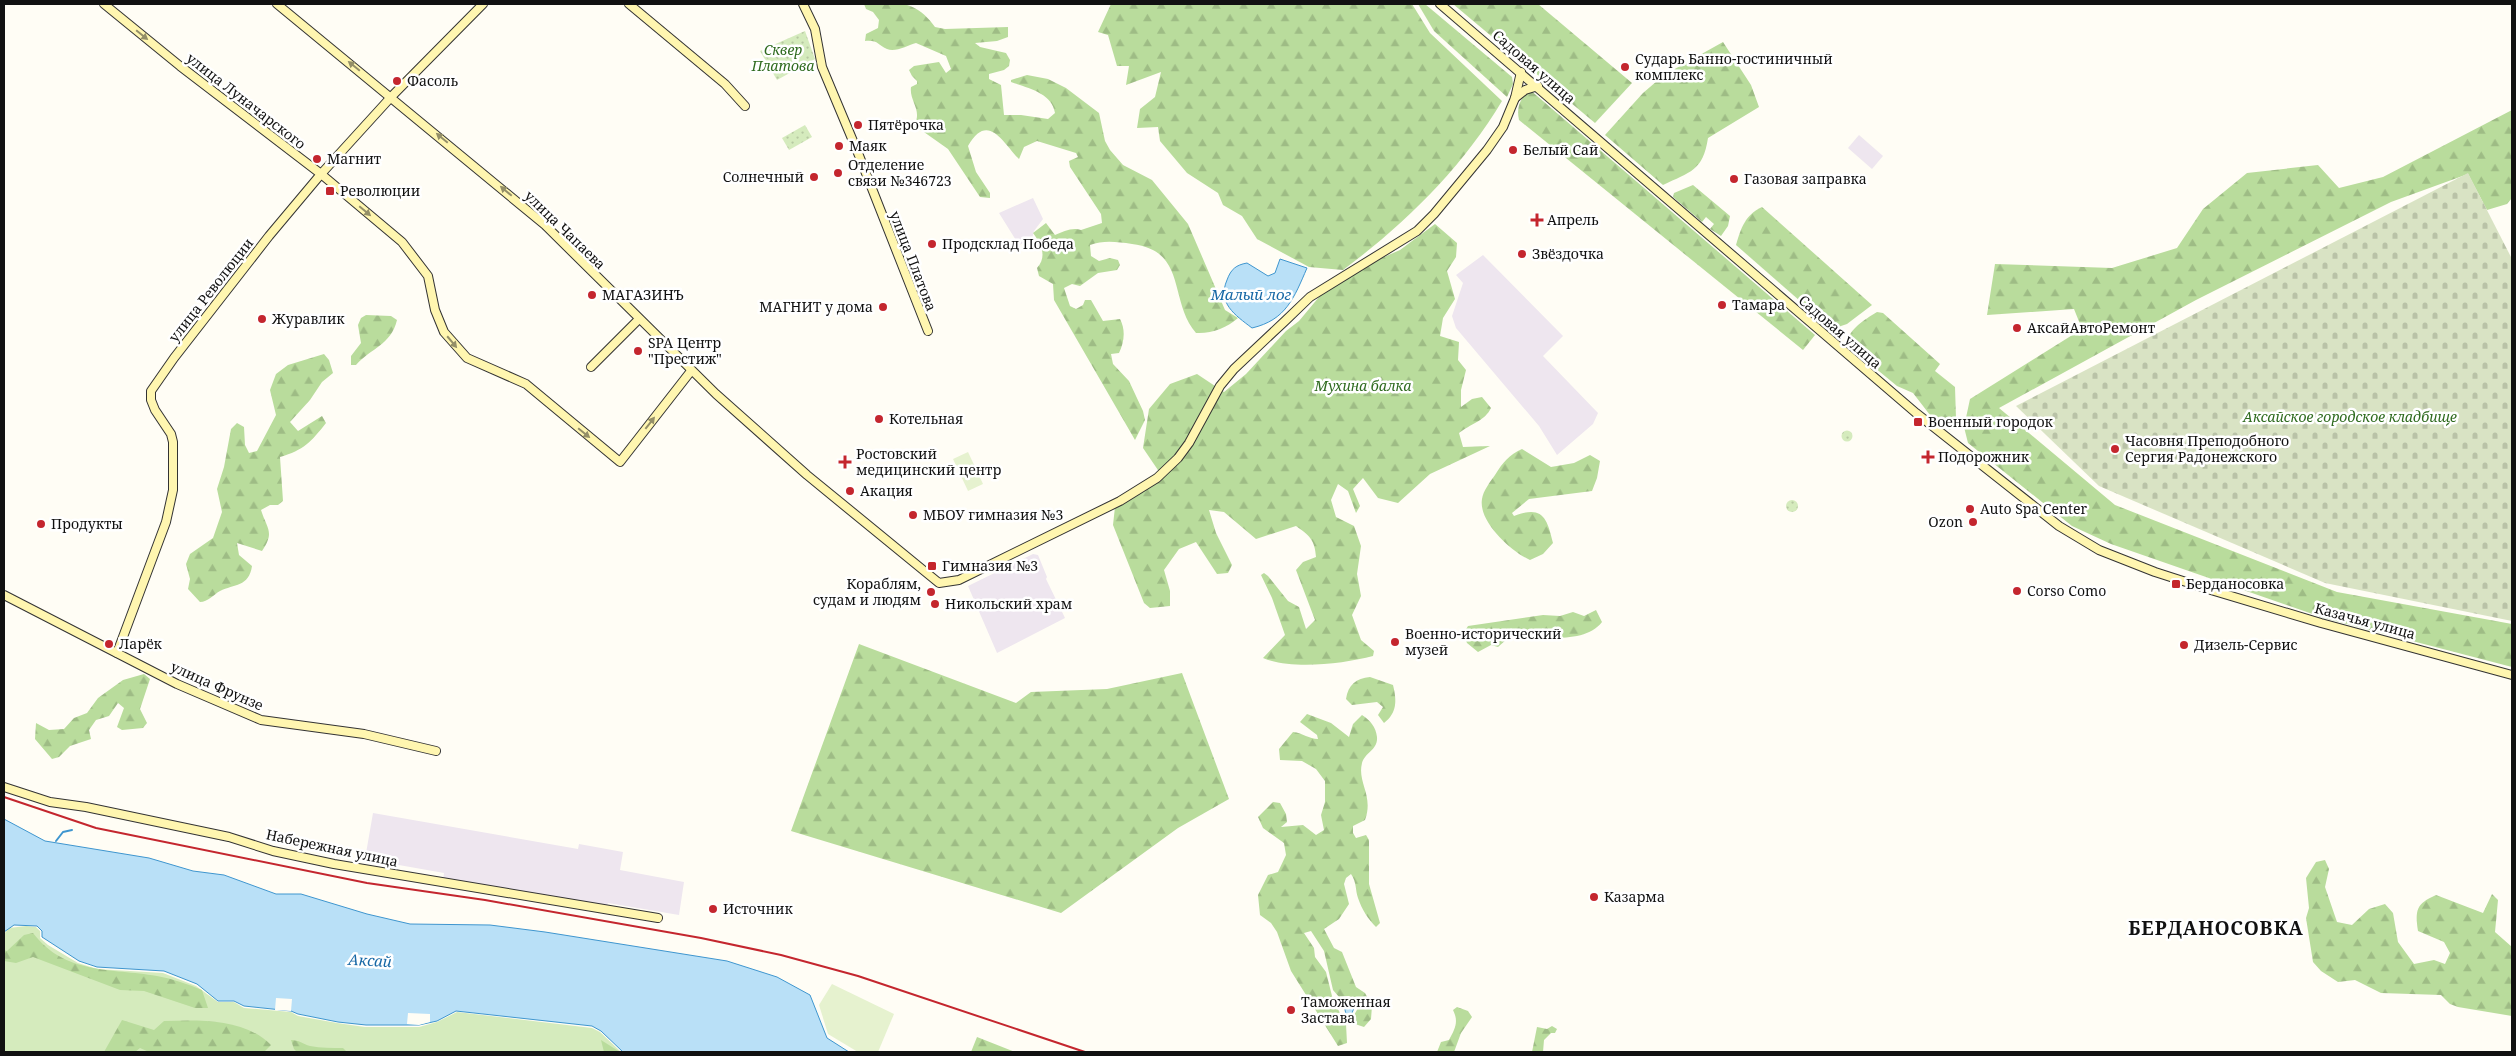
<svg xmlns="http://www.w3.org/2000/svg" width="2516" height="1056" font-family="'Noto Serif',serif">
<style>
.industrial{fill:#eee6ef}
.grass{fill:#d5ebbd}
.forest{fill:url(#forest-firs)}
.cemetery{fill:url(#cemetery-stones)}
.park{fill:url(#park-dots)}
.pitch{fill:#e6f2cf}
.water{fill:#b9e0f7;stroke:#3f96cf}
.pier{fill:#fffdf5}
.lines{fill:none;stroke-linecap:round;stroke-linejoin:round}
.stream{stroke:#3f96cf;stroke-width:2}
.secondary-casing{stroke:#333;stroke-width:10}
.secondary{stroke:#fff6b0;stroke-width:8}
.rail{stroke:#c4262e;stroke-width:2}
.oneway{fill:#948f68}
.poi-dot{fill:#c4262e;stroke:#fff;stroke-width:2}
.labels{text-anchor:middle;stroke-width:5;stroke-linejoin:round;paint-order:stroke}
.park-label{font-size:14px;font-style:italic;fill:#2f6b1f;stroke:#fff}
.poi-label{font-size:14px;fill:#111;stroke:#fff;text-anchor:start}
.street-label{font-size:14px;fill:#111;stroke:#fff}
.water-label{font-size:15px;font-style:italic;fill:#1768a6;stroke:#fff}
.district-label{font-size:19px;font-weight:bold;letter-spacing:1px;fill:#111;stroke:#fff}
</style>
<defs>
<pattern id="forest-firs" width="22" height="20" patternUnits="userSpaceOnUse" patternTransform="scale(1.25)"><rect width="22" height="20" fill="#b9dc9c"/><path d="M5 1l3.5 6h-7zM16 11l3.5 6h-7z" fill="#9ebc85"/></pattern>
<pattern id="cemetery-stones" width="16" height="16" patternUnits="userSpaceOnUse" patternTransform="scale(1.25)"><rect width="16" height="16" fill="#d9e3c4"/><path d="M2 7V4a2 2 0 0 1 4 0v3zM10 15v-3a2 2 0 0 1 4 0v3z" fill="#b9c2a7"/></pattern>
<pattern id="park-dots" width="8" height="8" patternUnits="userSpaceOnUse" patternTransform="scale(1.25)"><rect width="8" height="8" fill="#d5ebbd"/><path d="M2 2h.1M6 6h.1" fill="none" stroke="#b6c8a1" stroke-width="1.8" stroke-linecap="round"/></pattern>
</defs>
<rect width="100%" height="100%" fill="#fffdf5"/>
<g class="industrial">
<path d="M1859,135L1883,156L1872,169L1848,148Z"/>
<path d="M1033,198L1043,219L1034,231L1032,239L1019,245L999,213Z"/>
<path d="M1483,255L1563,336L1543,356L1598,413L1593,424L1557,455L1539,426L1456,328L1452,316L1463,283L1456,275Z"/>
<path d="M1033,554L1038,555L1047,577L1046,579L1065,618L997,653L968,586Z"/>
<path d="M373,813L578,849L579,844L623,852L620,870L684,882L679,915L608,903L606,908L443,881L444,873L365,859Z"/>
</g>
<path class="grass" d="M26,926L36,927L40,931V938L48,945L78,963L97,969L163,973L196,986L218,1002H234L244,1008L291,1012L298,1016L337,1023L365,1027H419L437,1022L457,1012L592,1028L600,1032L621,1052H4V934L9,928Z"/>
<g class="forest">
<path d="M864,4C895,1 916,0 935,27L945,29L1008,27V37L997,41L975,43L980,47L1006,53L1010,60L1009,66L1004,70L989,74V79L1001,85L1004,115H1021L1048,119L1055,113C1052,93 1028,88 1011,82V80L1027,75L1048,79L1066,88L1099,113L1105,141L1110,150L1123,165L1152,180L1188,224L1225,310L1238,318C1227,328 1211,334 1196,333C1168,300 1188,251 1132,244C1117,242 1104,240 1090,245L1091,256L1099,261L1110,258L1118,260L1120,265L1117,270L1098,273L1080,286L1072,284L1064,288L1070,306L1076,309L1083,305L1085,300H1091L1103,321L1120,319C1126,330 1124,343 1119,353L1111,354L1113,364L1129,381L1143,411L1145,420L1135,440L1054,300L1053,284L1039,276L1037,268C1047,257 1042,245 1033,233L1046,223L1055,235C1063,232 1072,227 1081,230L1102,223L1101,214L1070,167L1069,161L1078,157L1076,153L1037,141L1024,147L1019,159C1003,143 988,111 968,146L976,172L990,193V198L980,197L948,149L914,125C923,111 909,101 911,87L917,84V81L912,76L909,70L914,66L939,62L946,73L951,69L946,56L916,43C908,45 895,53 887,49C877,45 879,40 865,41L866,34L878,28L879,20L873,12L866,9Z"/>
<path d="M1111,4H1412L1430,33L1502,101C1462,168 1405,224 1343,270L1309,267L1257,239L1242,216L1223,205L1218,193L1187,173L1160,141L1158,127L1137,128L1140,109L1155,97L1161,72L1126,85L1129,66H1117L1108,35L1098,32Z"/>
<path d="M1418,4H1425L1512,77L1513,84L1507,97L1434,31Z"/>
<path d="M1453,4H1538L1632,83L1595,123Z"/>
<path d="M1723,42L1751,85L1759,107L1708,138C1703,171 1690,172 1663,185L1605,135L1643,93L1664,75Z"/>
<path d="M1529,89L1815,335L1803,350L1519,120C1516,106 1521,99 1529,89Z"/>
<path d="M2512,110V198L2507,204L2487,210L2468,174L2391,202L2196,300L1999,408L2115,505L2337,592L2512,624V667L2324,618L2111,544L2072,526L1968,443L1964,427L1970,399L2082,329L2074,309L1987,315L1995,264L2112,268L2177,248L2203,209L2247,173L2318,165L2339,188L2383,177Z"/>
<path d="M1693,185L1730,216L1728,226L1721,236L1710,229L1714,224L1706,217L1702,222L1673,197L1674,193Z"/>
<path d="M1762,207L1872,305L1847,324L1832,329L1736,245C1741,228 1745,215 1762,207Z"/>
<path d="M1435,224L1457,243L1456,257L1447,271L1455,299L1443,318L1440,336L1459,342L1458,360L1466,370L1461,390V407L1472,399L1482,397L1491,408C1485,421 1470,424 1459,433L1463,447L1490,446L1430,474L1398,503L1378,498L1363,478L1353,489L1360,506L1356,513L1348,491L1338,484L1331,500L1336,517L1354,526L1361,546L1357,574L1361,596L1352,615L1361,640L1374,651L1373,656C1343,664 1291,670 1263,658L1285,635L1272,598L1261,575L1264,573L1268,576L1288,601L1299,607L1306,629L1315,620L1296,570L1303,562L1316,557C1315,540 1309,535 1296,526L1256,539L1224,512L1209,510L1216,533L1232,565L1228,573L1217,574L1196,542L1179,549L1164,570L1170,591V606L1150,608L1144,603L1113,525L1115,507L1162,476L1143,448L1149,409L1170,384L1197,374L1224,392L1246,374L1286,331L1299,321L1319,297L1345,274L1400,250Z"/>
<path d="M1877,312L1883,313L1940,364L1935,371L1955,387L1956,418L1950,430L1930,415L1913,393L1897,386L1846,344C1850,328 1864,320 1877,312Z"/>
<path d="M366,315L391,316L397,320C391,345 371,348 356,365H351V356L361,343L358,325L361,318Z"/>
<path d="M324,354L329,360L333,373L322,382L310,400L290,422L298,431L322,416L326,423C311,442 304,450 280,457L283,501L278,505H270L261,510C267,529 275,532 262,551L237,543L239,555L252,566C249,587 234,584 220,591C213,595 208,602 200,602L188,589L190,579L186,564L190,554L213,538L222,512L217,489L224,467L231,429L237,423L244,427L245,445L249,453L257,451L276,415L270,390L276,374L288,365Z"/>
<path d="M1522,449L1551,467L1574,463L1590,455L1600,461L1597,478L1592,491L1529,499L1512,513L1514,516C1542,505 1547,517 1553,543L1543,554L1530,560C1512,552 1478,522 1482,499C1483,491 1490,482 1495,475C1503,462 1509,455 1522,449Z"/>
<path d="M1596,610L1602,622C1584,646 1536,635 1508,638L1498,647L1491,645L1478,652L1467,643L1463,634L1468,626L1543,615L1560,616L1573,612L1584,616Z"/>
<path d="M859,644L1016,703L1031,692L1107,689L1182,673L1229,799L1178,828L1061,913L791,831Z"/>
<path d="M144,674L150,679L140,709L147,723L143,728L122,730L117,727L124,708L118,703L109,716L96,720L89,730L91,739L70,746L59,757L52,759L35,739L36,723L49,730L64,729L74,718L87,713L98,698L123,680Z"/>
<path d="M1370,677L1393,685C1397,701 1397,713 1384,723L1378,715L1383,707L1377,702L1352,705L1346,699C1348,685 1356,678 1370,677Z"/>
<path d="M1307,714L1331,723L1349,737L1353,724L1362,715C1370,720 1376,727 1377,737C1378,750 1365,752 1362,763C1357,783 1374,795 1365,820L1353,826V833L1356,838L1366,835L1369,840V884L1380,923L1376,927C1368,919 1362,910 1358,898C1355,889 1357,883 1351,874L1346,878L1344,884L1349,904L1339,919L1324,929L1334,948L1342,952L1356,987L1365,993L1372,1006L1371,1019L1364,1027L1355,1024L1353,1017L1358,1008L1360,1001L1349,996L1339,997L1333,990L1324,951L1311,931L1304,933L1314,948L1315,957L1326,972L1333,1000L1346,1024L1347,1043L1338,1046L1291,971L1277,932L1271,923L1260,915L1258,895L1268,875L1278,872L1286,855L1284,843L1263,828L1258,817L1273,802L1280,803L1286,814L1287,822L1281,827L1303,825L1316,835L1324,830L1321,815L1325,802V781L1316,769L1302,761L1280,760L1279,749L1293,732C1303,733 1309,739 1318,739L1317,735L1300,722Z"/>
<path d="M2325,860L2329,869L2325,887L2337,922L2352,925L2369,909L2385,904L2393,913L2398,942L2414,964L2434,960L2445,964L2450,953L2444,942L2418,931C2415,910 2416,904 2436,895L2483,913L2492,894L2498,900L2495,932L2512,947V1016L2458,1007L2450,1004L2441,995L2381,993L2355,980L2338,982L2321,971L2313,962L2306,918L2309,908L2306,878L2316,862Z"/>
<path d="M33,933C65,975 111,968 157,976C173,979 188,984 202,990L208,1008H195L144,991L120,990L33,957L16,963L4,961V950L7,951L24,935Z"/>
<path d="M1457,1007L1468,1011L1472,1017L1461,1033L1454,1052H1437L1441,1042L1449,1040C1455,1029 1459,1022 1453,1010Z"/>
<path d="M122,1020L154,1030L164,1021C200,1020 244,1018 271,1045L264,1052H149L140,1048L135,1052H104Z"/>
<path d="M1552,1026L1557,1029L1555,1033H1551L1544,1040L1543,1052H1532L1537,1027L1547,1029Z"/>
<path d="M977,1037L1015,1052H971Z"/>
<path d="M291,1040C299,1040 303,1044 310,1046C321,1048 332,1048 343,1048L347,1052H297L294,1049Z"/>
<path d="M601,1040L620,1052H604Z"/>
</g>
<path class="cemetery" d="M2468,173L2512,259V621L2325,583L2099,486L2016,406Z"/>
<g class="park">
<path d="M805,31L815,59L777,80L760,51Z"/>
<path d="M805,125L812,137L789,150L782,138Z"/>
<circle cx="1847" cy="436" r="5.5"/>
<circle cx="1792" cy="506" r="6"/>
</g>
<g class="pitch">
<path d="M968,452L983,484L968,491L953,459Z"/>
<path d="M832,984L894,1014L878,1052H858L828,1034L819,1005Z"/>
</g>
<g class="water">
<path d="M1280,259L1307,268C1294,298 1286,320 1252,328C1235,315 1217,303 1227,280C1231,269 1236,265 1247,263L1268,276L1275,273Z"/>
<path d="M4,819L45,841L149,858L193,871L224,875L276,894H301L367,914L410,924L490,925L545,932L727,961L777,977L810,995L827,1038L849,1052H623L601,1031L592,1026L456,1011L437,1021L419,1025H366L338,1022L298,1014L291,1011L244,1006L234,1001H218L197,984L164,971L97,967L79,961L42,937V931L37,926L14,925L4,932Z"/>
<path d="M1351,1001L1356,1003L1350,1018L1346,1014L1344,1006L1352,1004Z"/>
</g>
<g class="pier">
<path d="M276,998L292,999L291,1011L275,1010Z"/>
<path d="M408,1013L430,1014V1022L419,1025L407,1024Z"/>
</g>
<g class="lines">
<path class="stream" d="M56,841L63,832L72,830"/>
<g class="secondary-casing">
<g id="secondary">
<path d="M104,4L180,66L321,174L402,242L428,276L435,310L444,332L467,358L526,384L620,462L691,371"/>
<path d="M277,4L545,225L716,394L807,475L939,583L959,580L1120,501L1157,478L1178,458L1189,443L1220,386L1234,369L1285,321L1310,297L1417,231L1434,214L1487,150L1503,127L1515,98L1521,72"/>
<path d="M629,4L725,84L745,106"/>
<path d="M803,4L815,29L822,67L858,153L928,331"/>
<path d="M1440,4L1916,413L2059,526L2099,550L2155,572L2211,590L2321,623L2512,675"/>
<path d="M1515,98L1525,90L1538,86"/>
<path d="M591,367L639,319"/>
<path d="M4,595L177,684L261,720L364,734L436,751"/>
<path d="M117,653L166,522L173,490V442L171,434L155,410L151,400V391L174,358L269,236L321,174L392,96L483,4"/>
<path d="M4,787L50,802L86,807L229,837L273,851L334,864L658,918"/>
</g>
</g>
<use href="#secondary" class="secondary"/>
<path class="rail" d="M4,797L96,828L367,883L485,900L701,938L781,955L858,976L1085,1052"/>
</g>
<defs><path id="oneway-solid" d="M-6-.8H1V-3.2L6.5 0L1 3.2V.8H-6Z" transform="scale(1.25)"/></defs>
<g class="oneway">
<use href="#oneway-solid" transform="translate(142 35) rotate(39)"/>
<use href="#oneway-solid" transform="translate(354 66) rotate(-141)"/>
<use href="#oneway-solid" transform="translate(442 138) rotate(-140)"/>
<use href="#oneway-solid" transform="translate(506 191) rotate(-140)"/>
<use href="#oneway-solid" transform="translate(365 211) rotate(40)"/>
<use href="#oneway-solid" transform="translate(452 342) rotate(50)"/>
<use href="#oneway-solid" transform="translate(650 423) rotate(-52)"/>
<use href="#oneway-solid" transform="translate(584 433) rotate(39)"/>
</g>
<g class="poi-dot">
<circle cx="1625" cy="67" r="5"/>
<circle cx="397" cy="81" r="5"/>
<circle cx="858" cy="125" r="5"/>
<circle cx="839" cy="146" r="5"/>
<circle cx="1513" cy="150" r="5"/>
<circle cx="317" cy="159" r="5"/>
<circle cx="838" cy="173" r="5"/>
<circle cx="814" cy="177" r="5"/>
<circle cx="1734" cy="179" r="5"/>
<rect x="325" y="186" width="10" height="10" rx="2.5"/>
<path d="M1534.5 212.5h5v5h5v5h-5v5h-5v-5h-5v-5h5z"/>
<circle cx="932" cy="244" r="5"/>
<circle cx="1522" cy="254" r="5"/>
<circle cx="592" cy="295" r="5"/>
<circle cx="1722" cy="305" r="5"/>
<circle cx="883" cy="307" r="5"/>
<circle cx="262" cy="319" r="5"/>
<circle cx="2017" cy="328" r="5"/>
<circle cx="638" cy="351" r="5"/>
<circle cx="879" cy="419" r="5"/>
<rect x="1913" y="417" width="10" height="10" rx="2.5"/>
<circle cx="2115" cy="449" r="5"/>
<path d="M1925.5 449.5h5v5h5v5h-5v5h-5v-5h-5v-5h5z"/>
<path d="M842.5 454.5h5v5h5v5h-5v5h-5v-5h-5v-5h5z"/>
<circle cx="850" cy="491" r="5"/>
<circle cx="1970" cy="509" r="5"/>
<circle cx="913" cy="515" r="5"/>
<circle cx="1973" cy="522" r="5"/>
<circle cx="41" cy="524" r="5"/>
<rect x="927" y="561" width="10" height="10" rx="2.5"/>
<rect x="2171" y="579" width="10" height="10" rx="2.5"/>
<circle cx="2017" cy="591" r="5"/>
<circle cx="931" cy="592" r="5"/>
<circle cx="935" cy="604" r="5"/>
<circle cx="1395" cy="642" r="5"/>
<circle cx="109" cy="644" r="5"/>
<circle cx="2184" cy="645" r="5"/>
<circle cx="1594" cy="897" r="5"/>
<circle cx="713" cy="909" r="5"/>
<circle cx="1291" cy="1010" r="5"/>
</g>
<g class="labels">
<g class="park-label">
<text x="783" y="55">Сквер<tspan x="783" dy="16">Платова</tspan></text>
<text x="1363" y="391">Мухина балка</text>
<text x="2350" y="422">Аксайское городское кладбище</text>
</g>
<g class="poi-label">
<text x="1635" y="64">Сударь Банно-гостиничный<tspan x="1635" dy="16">комплекс</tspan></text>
<text x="407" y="86">Фасоль</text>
<text x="868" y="130">Пятёрочка</text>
<text x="849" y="151">Маяк</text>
<text x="1523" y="155">Белый Сай</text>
<text x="327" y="164">Магнит</text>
<text x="848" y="170">Отделение<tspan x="848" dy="16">связи №346723</tspan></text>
<text x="804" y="182" text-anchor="end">Солнечный</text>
<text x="1744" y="184">Газовая заправка</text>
<text x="340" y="196">Революции</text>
<text x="1547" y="225">Апрель</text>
<text x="942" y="249">Продсклад Победа</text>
<text x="1532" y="259">Звёздочка</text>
<text x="602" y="300">МАГАЗИНЪ</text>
<text x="1732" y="310">Тамара</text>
<text x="873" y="312" text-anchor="end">МАГНИТ у дома</text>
<text x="272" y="324">Журавлик</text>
<text x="2027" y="333">АксайАвтоРемонт</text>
<text x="648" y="348">SPA Центр<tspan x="648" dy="16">"Престиж"</tspan></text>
<text x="889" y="424">Котельная</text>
<text x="1928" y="427">Военный городок</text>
<text x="2125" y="446">Часовня Преподобного<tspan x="2125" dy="16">Сергия Радонежского</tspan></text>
<text x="856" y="459">Ростовский<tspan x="856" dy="16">медицинский центр</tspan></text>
<text x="1938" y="462">Подорожник</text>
<text x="860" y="496">Акация</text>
<text x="1980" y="514">Auto Spa Center</text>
<text x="923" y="520">МБОУ гимназия №3</text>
<text x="1963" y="527" text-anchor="end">Ozon</text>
<text x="51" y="529">Продукты</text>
<text x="942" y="571">Гимназия №3</text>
<text x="921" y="589" text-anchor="end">Кораблям,<tspan x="921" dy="16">судам и людям</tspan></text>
<text x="2186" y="589">Берданосовка</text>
<text x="2027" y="596">Corso Como</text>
<text x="945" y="609">Никольский храм</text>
<text x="1405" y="639">Военно-исторический<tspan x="1405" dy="16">музей</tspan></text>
<text x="119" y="649">Ларёк</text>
<text x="2194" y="650">Дизель-Сервис</text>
<text x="1604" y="902">Казарма</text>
<text x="723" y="914">Источник</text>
<text x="1301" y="1007">Таможенная<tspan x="1301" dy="16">Застава</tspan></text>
</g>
<g class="street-label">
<text transform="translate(1534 67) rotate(41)" y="5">Садовая улица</text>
<text transform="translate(246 101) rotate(38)" y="5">улица Луначарского</text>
<text transform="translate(565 230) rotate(44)" y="5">улица Чапаева</text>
<text transform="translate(913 261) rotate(69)" y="5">улица Платова</text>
<text transform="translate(211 290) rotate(-52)" y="5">улица Революции</text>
<text transform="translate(1840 332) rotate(41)" y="5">Садовая улица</text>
<text transform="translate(2365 621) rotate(15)" y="5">Казачья улица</text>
<text transform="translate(217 686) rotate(24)" y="5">улица Фрунзе</text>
<text transform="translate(332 848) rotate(12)" y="5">Набережная улица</text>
</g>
<g class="water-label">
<text x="1251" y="300">Малый лог</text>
<text transform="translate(370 961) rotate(3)" y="5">Аксай</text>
</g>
<g class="district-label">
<text x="2216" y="935">БЕРДАНОСОВКА</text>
</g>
</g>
<rect width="2516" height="1056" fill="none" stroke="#111111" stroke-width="10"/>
</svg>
